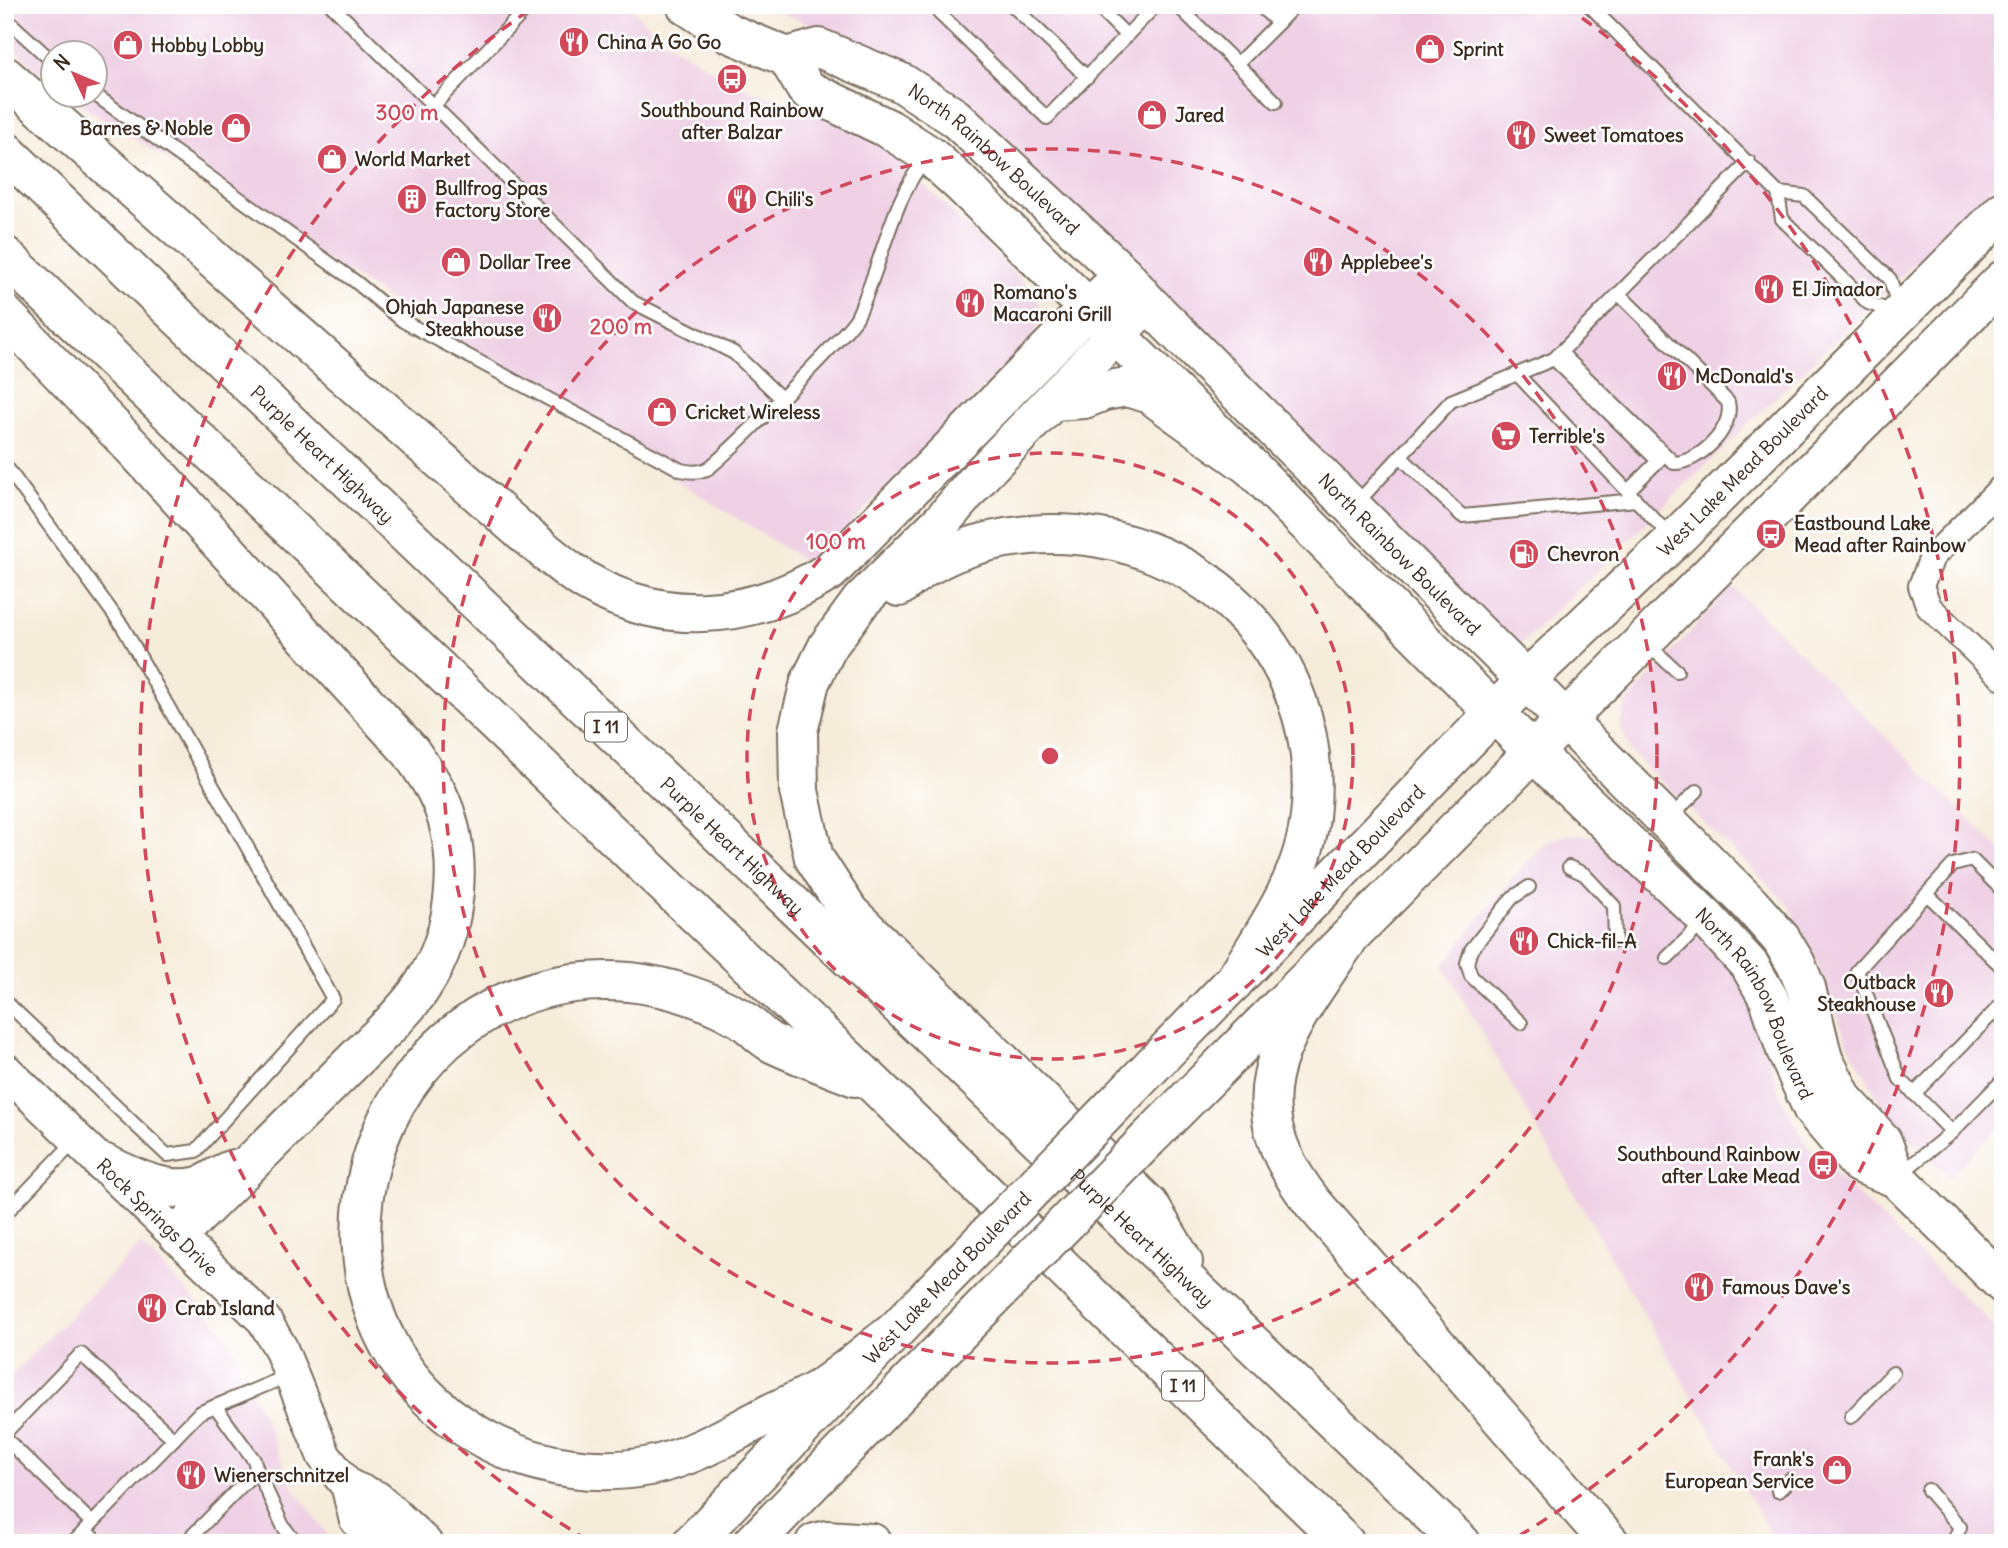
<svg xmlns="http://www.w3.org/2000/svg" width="2008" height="1548" font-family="Delius,sans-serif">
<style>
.built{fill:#efd0e5}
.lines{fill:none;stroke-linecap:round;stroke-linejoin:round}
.lane-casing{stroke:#7c6e60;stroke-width:16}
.street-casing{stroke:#7c6e60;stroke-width:28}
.secondary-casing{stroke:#7c6e60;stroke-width:37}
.primary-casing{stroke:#7c6e60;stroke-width:42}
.highway-casing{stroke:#7c6e60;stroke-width:42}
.lane{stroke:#fff;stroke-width:12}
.street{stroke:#fff;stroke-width:24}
.secondary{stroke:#fff;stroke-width:33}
.primary{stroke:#fff;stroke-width:38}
.highway{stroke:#fff;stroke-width:38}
.primary-bridge-casing{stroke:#7c6e60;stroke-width:42;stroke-linecap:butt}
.primary-bridge{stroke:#fff;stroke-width:38}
.ring{fill:none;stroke:#d1495b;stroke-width:3.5;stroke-dasharray:12 9}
.labels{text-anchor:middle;stroke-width:5;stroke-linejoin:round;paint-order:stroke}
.shield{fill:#fff;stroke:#766a62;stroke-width:2}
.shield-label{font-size:18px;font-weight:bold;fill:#3b2a1e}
.poi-label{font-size:19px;font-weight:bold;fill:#3b2a1e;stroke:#fff;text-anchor:start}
.street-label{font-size:19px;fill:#3b2a1e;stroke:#fff}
.centre{fill:#d1495b;stroke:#fff;stroke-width:3.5}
.ring-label{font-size:21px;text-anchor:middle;font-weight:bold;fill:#d1495b;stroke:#fff;stroke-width:5;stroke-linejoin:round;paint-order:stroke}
</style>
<rect width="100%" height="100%" fill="#fff"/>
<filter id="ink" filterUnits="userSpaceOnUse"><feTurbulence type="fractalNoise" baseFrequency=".0143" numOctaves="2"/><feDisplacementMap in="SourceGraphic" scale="14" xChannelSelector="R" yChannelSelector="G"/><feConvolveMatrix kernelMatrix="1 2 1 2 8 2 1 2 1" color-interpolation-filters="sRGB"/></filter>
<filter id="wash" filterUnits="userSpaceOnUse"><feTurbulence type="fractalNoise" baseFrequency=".00686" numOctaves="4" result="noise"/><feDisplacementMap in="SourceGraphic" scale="28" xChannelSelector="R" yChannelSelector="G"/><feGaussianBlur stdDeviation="1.57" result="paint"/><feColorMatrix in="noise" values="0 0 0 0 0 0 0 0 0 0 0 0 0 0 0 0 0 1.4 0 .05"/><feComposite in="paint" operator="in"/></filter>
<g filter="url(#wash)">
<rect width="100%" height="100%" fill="#f6ecda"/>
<g class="built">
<path d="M5,5H628L663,40L740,86L875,137L1034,292L1041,309L1036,333L811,565L70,98L66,95L94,94V52H52V83L5,41Z"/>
<path d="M762,5H2003V177L1513,652L908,64Z"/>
<path d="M1732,586L2003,852V1123L1949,1178L1888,1117L1846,1039L1817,961L1788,904L1631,752L1620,726L1627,702Z"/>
<path d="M1568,834L1597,836L1733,967L1758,1014L1780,1096L1808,1147L2003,1335V1543H1776L1443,966L1504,887L1545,844Z"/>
<path d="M141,1244L227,1334L295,1490L334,1543H5V1382Z"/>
</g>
</g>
<g filter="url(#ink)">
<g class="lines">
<g class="lane-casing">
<g id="lane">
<path d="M331,5L633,302L734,353L781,398"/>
<path d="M1012,5L1087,77"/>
<path d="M1096,5L1127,36"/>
<path d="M1177,5L1276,102"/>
<path d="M1589,5L1778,193L1782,219L1868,303L1894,312"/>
<path d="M939,13L1047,118L1156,5"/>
<path d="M5,18L52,61"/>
<path d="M1278,23L1295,5"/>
<path d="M1237,64L1278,23L1259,5"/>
<path d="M94,94L356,282L403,321L681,470C691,472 697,473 707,469C722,460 849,332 857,317C881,268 892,197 927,157"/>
<path d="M433,106L530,5"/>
<path d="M1778,193L1804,196L1890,279L1898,307"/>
<path d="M1560,352L1674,463C1699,463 1735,428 1728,402L1619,294"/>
<path d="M1554,359L1658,461"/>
<path d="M1517,374L1670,536"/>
<path d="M1401,457L1462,516L1636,500"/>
<path d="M5,465L123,627L333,999L196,1151L167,1155L5,1001"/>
<path d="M1628,491L1662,457"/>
<path d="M1354,506L1451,401L1554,359L1749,162"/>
<path d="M1646,643L1677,671"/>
<path d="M1669,818L1697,791"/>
<path d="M1569,867L1584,874L1614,906L1615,941"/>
<path d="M1927,894L2003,968"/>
<path d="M1667,958L1704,922"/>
<path d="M1521,1023L1471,976L1467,963L1471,950L1512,898L1529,887"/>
<path d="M1914,1094L2003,1003"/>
<path d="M1952,1132L1900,1079L1857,971L1953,865L1972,860L2003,891"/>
<path d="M1899,1175L1952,1132L2003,1080"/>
<path d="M5,1214L75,1141"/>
<path d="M1851,1417L1893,1373"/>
<path d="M5,1433L81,1354L174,1439"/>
<path d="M5,1438L92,1523"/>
<path d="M257,1470L283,1526L296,1543"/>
<path d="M1928,1490L1960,1527L1953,1543"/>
<path d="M1778,1491L1789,1480"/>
<path d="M85,1530L98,1543"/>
<path d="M5,1541L7,1543"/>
<path d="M73,1543L199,1413L290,1375"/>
<path d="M185,1543L257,1470L254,1460L215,1406"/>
</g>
</g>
<g class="street-casing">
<path id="street" d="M2003,486L1932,557L1921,586L1929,607L2003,678"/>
</g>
<g class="secondary-casing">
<g id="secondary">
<path id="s1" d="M5,1070L264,1320L280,1347L324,1456L348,1486L356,1519L381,1543"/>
<path d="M348,1486L377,1498L425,1543"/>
</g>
</g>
<g class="primary-casing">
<g id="primary">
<path id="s2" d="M686,5L729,33L787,57L806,89L889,129L929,155L958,181L1251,467L1532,751L1707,919L1750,966L1769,999L1786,1050L1813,1110L1858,1163L1896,1178L2003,1284"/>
<path id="s3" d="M787,57L819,48L902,83L954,117L1124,275L1147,302L1750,904L1781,939L1796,964L1806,988L1823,1059L1844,1100L1882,1141L1896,1178"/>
<path id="s4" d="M1113,1106L1524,682L1674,540L2003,211"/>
<path d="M1148,1139L2003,280"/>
<path d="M692,1543L941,1283"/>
<path d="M753,1543L974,1317"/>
</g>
</g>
<g class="highway-casing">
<g id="highway">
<path d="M5,76L523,533C540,546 556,561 573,573C655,629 750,622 830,571L1088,309L1124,275"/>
<path id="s5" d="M5,151L1461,1543"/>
<path d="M5,256L876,1086L1345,1543"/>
<path d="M1147,302L983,473L943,520L861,601L828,646L810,682L798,731L799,791L814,858L849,912L1149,1205L1183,1262"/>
<path d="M5,315L136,451L411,752C420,766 430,779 437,793C466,852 458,931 423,985C415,999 402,1011 392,1023L178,1235"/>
<path d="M1052,401L1084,399L1104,391L1127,387L1150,394L1251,467"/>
<path d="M899,587C935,555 982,539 1030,535C1192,522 1329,650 1310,817C1303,879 1265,931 1233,983"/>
<path d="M1347,941C1283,1035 1230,1098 1313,1203L1610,1543"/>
<path d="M855,1077C828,1066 799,1056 772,1043C760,1037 752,1025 740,1018C707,999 667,986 629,982C362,960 254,1326 496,1445C543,1468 598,1476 650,1466C693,1457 731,1434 769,1414C787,1405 808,1397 824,1386C848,1369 871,1349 895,1331"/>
<path d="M103,1163C133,1177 165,1195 199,1186C212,1182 221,1172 234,1169"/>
<path d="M815,1543L826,1540L872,1543"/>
</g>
</g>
<use href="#lane" class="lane"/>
<use href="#street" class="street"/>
<use href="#secondary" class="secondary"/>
<use href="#primary" class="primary"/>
<use href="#highway" class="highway"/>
<g class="primary-bridge-casing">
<g id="primary-bridge">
<path d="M941,1283L1113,1106"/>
<path d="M974,1317L1148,1139"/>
</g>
</g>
<use href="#primary-bridge" class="primary-bridge"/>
</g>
</g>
<g class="ring">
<circle cx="1050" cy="756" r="303"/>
<circle cx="1050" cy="756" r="607"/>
<path d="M588 1540A910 910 0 0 1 535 6M1565 6A910 910 0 0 1 1512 1540"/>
</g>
<defs>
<g id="restaurant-disc" transform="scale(1.575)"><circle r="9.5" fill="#d1495b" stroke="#fff"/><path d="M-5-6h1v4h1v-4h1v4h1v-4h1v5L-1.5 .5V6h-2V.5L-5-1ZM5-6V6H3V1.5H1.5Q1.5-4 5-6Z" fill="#fff"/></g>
<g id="shop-disc" transform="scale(1.575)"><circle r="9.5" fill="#d1495b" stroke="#fff"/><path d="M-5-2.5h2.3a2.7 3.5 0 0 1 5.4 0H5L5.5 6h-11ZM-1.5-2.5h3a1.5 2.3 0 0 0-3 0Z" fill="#fff"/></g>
<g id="bus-disc" transform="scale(1.575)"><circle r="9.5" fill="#d1495b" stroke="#fff"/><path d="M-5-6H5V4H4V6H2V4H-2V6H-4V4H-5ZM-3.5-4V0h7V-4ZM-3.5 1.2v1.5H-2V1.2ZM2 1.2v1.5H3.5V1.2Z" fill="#fff"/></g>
<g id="building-disc" transform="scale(1.575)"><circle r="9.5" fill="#d1495b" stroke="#fff"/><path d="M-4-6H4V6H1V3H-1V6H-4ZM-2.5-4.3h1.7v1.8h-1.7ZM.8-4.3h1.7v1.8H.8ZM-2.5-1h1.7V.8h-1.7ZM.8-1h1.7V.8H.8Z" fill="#fff"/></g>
<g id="supermarket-disc" transform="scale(1.575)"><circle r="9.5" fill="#d1495b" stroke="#fff"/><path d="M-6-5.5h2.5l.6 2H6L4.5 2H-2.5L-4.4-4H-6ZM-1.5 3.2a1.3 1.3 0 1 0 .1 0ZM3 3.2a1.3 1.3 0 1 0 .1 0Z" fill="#fff"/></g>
<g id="fuel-disc" transform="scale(1.575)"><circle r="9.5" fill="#d1495b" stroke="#fff"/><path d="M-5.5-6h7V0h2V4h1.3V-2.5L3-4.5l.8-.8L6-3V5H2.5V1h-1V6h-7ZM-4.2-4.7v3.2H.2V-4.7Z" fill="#fff"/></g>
</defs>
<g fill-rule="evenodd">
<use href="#restaurant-disc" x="574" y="42"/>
<use href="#shop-disc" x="128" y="45"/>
<use href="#shop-disc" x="1430" y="49"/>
<use href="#bus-disc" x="732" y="79"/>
<use href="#shop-disc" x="1152" y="115"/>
<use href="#shop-disc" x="236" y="128"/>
<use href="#restaurant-disc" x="1521" y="135"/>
<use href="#shop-disc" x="332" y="159"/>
<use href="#building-disc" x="412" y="199"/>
<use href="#restaurant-disc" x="742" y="199"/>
<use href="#shop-disc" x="456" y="262"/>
<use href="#restaurant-disc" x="1318" y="262"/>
<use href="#restaurant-disc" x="1769" y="289"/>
<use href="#restaurant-disc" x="970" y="303"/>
<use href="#restaurant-disc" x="547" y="318"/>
<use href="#restaurant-disc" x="1672" y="376"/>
<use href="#shop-disc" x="662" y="412"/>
<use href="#supermarket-disc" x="1506" y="436"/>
<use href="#bus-disc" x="1771" y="534"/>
<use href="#fuel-disc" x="1524" y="554"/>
<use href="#restaurant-disc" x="1524" y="941"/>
<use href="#restaurant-disc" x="1939" y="993"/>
<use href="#bus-disc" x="1823" y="1165"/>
<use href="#restaurant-disc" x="1699" y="1287"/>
<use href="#restaurant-disc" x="152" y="1308"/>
<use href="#shop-disc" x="1837" y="1470"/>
<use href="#restaurant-disc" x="191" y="1475"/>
</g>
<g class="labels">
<g class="shield">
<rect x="585" y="712.5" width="42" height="29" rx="5"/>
<rect x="1162" y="1371.5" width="42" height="29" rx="5"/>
</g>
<g class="shield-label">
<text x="606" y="733">I 11</text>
<text x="1183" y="1392">I 11</text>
</g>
<g class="poi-label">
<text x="597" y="49">China A Go Go</text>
<text x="151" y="52">Hobby Lobby</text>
<text x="1453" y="56">Sprint</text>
<text x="732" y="117" text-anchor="middle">Southbound Rainbow<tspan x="732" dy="22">after Balzar</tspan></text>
<text x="1175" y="122">Jared</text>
<text x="213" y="135" text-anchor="end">Barnes &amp; Noble</text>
<text x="1544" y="142">Sweet Tomatoes</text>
<text x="355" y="166">World Market</text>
<text x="435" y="195">Bullfrog Spas<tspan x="435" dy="22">Factory Store</tspan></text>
<text x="765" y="206">Chili's</text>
<text x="479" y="269">Dollar Tree</text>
<text x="1341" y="269">Applebee's</text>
<text x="1792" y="296">El Jimador</text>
<text x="993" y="299">Romano's<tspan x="993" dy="22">Macaroni Grill</tspan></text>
<text x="524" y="314" text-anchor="end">Ohjah Japanese<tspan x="524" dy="22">Steakhouse</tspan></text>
<text x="1695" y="383">McDonald's</text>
<text x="685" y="419">Cricket Wireless</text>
<text x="1529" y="443">Terrible's</text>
<text x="1794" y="530">Eastbound Lake<tspan x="1794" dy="22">Mead after Rainbow</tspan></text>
<text x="1547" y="561">Chevron</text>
<text x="1547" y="948">Chick-fil-A</text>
<text x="1916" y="989" text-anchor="end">Outback<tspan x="1916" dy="22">Steakhouse</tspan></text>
<text x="1800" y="1161" text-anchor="end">Southbound Rainbow<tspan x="1800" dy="22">after Lake Mead</tspan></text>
<text x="1722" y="1294">Famous Dave's</text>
<text x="175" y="1315">Crab Island</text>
<text x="1814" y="1466" text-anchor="end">Frank's<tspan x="1814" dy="22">European Service</tspan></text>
<text x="214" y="1482">Wienerschnitzel</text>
</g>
<g class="street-label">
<text dy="7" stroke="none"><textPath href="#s3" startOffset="243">North Rainbow Boulevard</textPath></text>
<text dy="7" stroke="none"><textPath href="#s5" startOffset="439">Purple Heart Highway</textPath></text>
<text dy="7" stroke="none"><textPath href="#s4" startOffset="894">West Lake Mead Boulevard</textPath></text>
<text dy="7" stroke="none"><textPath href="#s3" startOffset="810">North Rainbow Boulevard</textPath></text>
<text dy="7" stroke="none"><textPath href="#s5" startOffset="1006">Purple Heart Highway</textPath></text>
<text dy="7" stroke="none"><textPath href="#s4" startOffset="327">West Lake Mead Boulevard</textPath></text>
<text dy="7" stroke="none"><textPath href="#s2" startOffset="1480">North Rainbow Boulevard</textPath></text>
<text dy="7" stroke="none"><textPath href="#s1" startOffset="212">Rock Springs Drive</textPath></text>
<text dy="7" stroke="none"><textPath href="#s5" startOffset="1573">Purple Heart Highway</textPath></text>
<text transform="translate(947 1278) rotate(-46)" y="7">West Lake Mead Boulevard</text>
</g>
</g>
<circle cx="1050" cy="756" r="10" class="centre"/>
<g class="ring-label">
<text x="407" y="120">300 m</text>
<text x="621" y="334">200 m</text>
<text x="836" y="549">100 m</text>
</g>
<rect width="2008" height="1548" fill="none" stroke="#fff" stroke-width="28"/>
<g transform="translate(74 74) rotate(314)"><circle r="33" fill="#ffffff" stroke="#b1aaa5" stroke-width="2"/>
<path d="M0-5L12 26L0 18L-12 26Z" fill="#d1495b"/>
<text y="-10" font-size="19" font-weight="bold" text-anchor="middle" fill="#3b2a1e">N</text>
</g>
</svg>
